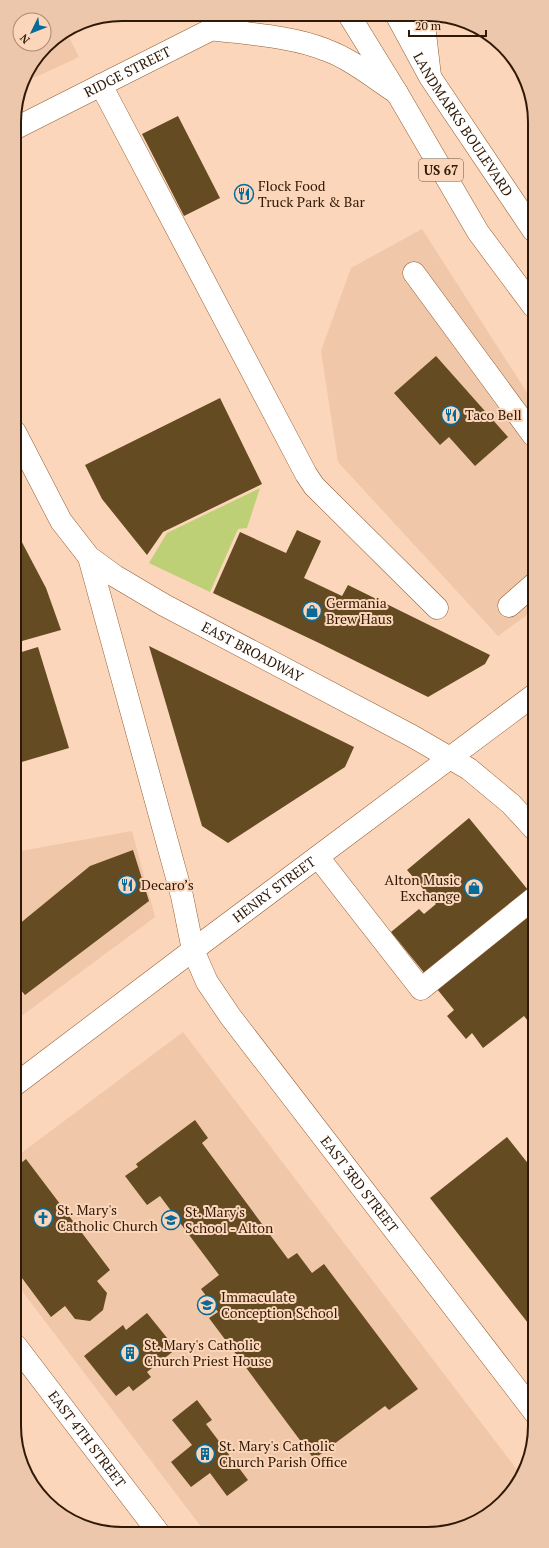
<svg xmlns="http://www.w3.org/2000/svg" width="549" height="1548" font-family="'PT Serif',serif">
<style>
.built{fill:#f0c7a8}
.green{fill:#bed075}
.building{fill:#644b22}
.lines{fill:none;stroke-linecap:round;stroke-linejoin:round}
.minor-casing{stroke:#955d30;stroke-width:23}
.major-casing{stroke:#955d30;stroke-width:23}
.highway-casing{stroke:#955d30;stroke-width:23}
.minor{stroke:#fff;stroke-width:22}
.major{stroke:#fff;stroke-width:22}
.highway{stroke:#fff;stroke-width:22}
.labels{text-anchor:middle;stroke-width:4;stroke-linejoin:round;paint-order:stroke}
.shield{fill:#fcd6ba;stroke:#6d523c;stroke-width:1}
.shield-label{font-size:13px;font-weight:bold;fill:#301906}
.street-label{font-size:14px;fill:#301906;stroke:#fcd6ba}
.poi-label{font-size:14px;fill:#301906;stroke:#fcd6ba;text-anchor:start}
.rim{fill:none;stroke:#301906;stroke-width:2}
</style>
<rect width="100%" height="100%" fill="#fcd6ba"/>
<g class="built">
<path d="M66,31L79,57L23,83L25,74L51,41Z"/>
<path d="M422,229L533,402L534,610L498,636L338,462L321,351L351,268Z"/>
<path d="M132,831L155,917L16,1020L15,852Z"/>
<path d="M183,1032L521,1475L508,1497L477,1521L448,1532H205L16,1283V1157Z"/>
</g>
<path class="green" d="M260,488L247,528L238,529L210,592L149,563L167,533Z"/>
<g class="building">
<path d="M178,116L220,198L184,216L142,134Z"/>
<path d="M436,356L508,437L475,466L449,437L440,445L394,393Z"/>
<path d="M220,398L262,484L163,532L147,555L102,499L85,465Z"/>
<path d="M15,529L46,588L61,630L15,643Z"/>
<path d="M297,530L321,541L304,578L342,596L348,585L490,655L485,664L428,697L319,643L213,593L240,532L286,553Z"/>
<path d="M149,646L354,747L345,767L228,843L202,826Z"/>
<path d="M38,647L69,748L15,764V654Z"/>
<path d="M469,818L533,896L430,980L391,932L419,909L424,914L436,904L407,870Z"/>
<path d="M133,850L149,901L25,995L15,983V921L18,925L90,866Z"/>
<path d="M534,912V1022L531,1025L524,1016L483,1048L472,1033L466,1039L447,1016L454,1010L437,989Z"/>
<path d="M195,1120L208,1138L202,1143L288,1259L297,1253L312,1273L324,1264L418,1389L389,1410L385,1406L314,1459L209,1318L218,1312L201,1289L219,1275L160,1196L147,1205L125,1176L138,1167L136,1164Z"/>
<path d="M507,1137L534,1171L535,1332L430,1198Z"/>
<path d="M26,1159L110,1270L97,1281L107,1293L103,1310L90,1321L75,1319L65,1306L51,1317L16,1270V1167Z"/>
<path d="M147,1313L176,1349L147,1372L151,1377L133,1391L129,1386L116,1396L84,1356L123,1325L126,1330Z"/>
<path d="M197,1400L212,1420L206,1424L248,1480L227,1496L210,1473L191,1487L171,1462L192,1445L172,1420Z"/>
</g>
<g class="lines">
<g class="minor-casing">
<g id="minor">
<path d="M101,85L306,474L314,486L437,608"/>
<path id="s1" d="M14,129L240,15"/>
<path d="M414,273L533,435"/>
<path id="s2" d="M15,432L61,521L89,557L115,576L164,605L412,736L469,769L511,804L534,829"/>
<path id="s3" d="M89,557L182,896L193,950L207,982L230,1016L535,1413"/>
<path d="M509,606L534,584"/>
<path d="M318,857L421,989L534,898"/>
<path id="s4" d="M16,1084L193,950L534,695"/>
<path id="s5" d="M16,1346L158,1532"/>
</g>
</g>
<g class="major-casing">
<g id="major">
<path d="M218,15L211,29C247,34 292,36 326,50C351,59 374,78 397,93"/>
<path d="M423,16L430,76"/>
</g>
</g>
<g class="highway-casing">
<g id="highway">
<path d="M349,15L397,93L478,232L533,306"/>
<path id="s6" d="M397,16L430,77L533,230"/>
</g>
</g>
<use href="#minor" class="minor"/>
<use href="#major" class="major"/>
<use href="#highway" class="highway"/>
</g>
<defs>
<g id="restaurant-ring" transform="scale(1)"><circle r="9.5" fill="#fcd6ba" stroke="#076a98" stroke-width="1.5"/><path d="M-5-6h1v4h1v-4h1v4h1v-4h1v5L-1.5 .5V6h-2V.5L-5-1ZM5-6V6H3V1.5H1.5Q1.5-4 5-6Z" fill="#076a98"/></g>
<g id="shop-ring" transform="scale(1)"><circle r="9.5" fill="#fcd6ba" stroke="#076a98" stroke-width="1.5"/><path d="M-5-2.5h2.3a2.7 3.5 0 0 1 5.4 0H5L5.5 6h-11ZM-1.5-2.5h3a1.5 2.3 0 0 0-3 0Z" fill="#076a98"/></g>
<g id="church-ring" transform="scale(1)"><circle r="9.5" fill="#fcd6ba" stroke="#076a98" stroke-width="1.5"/><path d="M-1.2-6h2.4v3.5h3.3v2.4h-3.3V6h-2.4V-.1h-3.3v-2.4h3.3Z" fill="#076a98"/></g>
<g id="school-ring" transform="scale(1)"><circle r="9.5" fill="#fcd6ba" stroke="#076a98" stroke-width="1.5"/><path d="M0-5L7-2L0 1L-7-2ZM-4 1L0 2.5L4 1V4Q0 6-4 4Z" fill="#076a98"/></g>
<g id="building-ring" transform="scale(1)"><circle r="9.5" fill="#fcd6ba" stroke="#076a98" stroke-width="1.5"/><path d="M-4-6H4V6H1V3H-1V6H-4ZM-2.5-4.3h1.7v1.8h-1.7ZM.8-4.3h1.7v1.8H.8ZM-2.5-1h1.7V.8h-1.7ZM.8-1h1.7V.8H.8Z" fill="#076a98"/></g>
</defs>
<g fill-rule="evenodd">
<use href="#restaurant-ring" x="244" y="194"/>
<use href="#restaurant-ring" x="451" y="415"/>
<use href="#shop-ring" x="312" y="611"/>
<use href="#restaurant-ring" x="127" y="885"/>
<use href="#shop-ring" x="474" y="888"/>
<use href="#church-ring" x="43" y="1218"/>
<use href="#school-ring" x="171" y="1220"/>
<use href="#school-ring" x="207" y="1305"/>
<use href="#building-ring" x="130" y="1353"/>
<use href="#building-ring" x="205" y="1454"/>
</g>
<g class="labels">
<rect class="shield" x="419" y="159" width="44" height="22" rx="3"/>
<g class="shield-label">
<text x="441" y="175">US 67</text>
</g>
<g class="street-label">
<text dy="5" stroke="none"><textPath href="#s1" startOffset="127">RIDGE STREET</textPath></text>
<text dy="5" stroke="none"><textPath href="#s6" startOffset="127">LANDMARKS BOULEVARD</textPath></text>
<text dy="5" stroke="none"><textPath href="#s2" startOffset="335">EAST BROADWAY</textPath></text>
<text dy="5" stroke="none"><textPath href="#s4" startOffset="323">HENRY STREET</textPath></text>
<text dy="5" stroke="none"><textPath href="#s3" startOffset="695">EAST 3RD STREET</textPath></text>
<text dy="5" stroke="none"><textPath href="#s5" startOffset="117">EAST 4TH STREET</textPath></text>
</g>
<g class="poi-label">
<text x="258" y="191">Flock Food<tspan x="258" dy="16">Truck Park &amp; Bar</tspan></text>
<text x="465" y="420">Taco Bell</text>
<text x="326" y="608">Germania<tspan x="326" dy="16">Brew Haus</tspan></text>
<text x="460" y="885" text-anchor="end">Alton Music<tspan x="460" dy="16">Exchange</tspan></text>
<text x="141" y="890">Decaro’s</text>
<text x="57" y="1215">St. Mary's<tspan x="57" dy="16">Catholic Church</tspan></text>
<text x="185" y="1217">St. Mary's<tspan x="185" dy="16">School - Alton</tspan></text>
<text x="221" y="1302">Immaculate<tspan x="221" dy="16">Conception School</tspan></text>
<text x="144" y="1350">St. Mary's Catholic<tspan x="144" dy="16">Church Priest House</tspan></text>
<text x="219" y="1451">St. Mary's Catholic<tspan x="219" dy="16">Church Parish Office</tspan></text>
</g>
</g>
<path d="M0 0H549V1548H0ZM122 21H427A101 101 0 0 1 528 122V1426A101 101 0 0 1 427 1527H122A101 101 0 0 1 21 1426V122A101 101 0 0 1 122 21Z" fill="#ecc7ac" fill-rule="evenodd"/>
<path class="rim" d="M122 21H427A101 101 0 0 1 528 122V1426A101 101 0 0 1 427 1527H122A101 101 0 0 1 21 1426V122A101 101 0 0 1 122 21Z"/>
<g transform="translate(32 32) rotate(227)"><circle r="19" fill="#fcd6ba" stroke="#aa8a72"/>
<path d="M0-3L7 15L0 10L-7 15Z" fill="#076a98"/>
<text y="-6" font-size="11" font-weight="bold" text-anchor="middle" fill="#301906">N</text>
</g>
<path d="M409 30v6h77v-6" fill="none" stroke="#301906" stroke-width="2"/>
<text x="415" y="30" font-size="12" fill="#301906" stroke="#fcd6ba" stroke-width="3" paint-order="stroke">20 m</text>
</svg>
